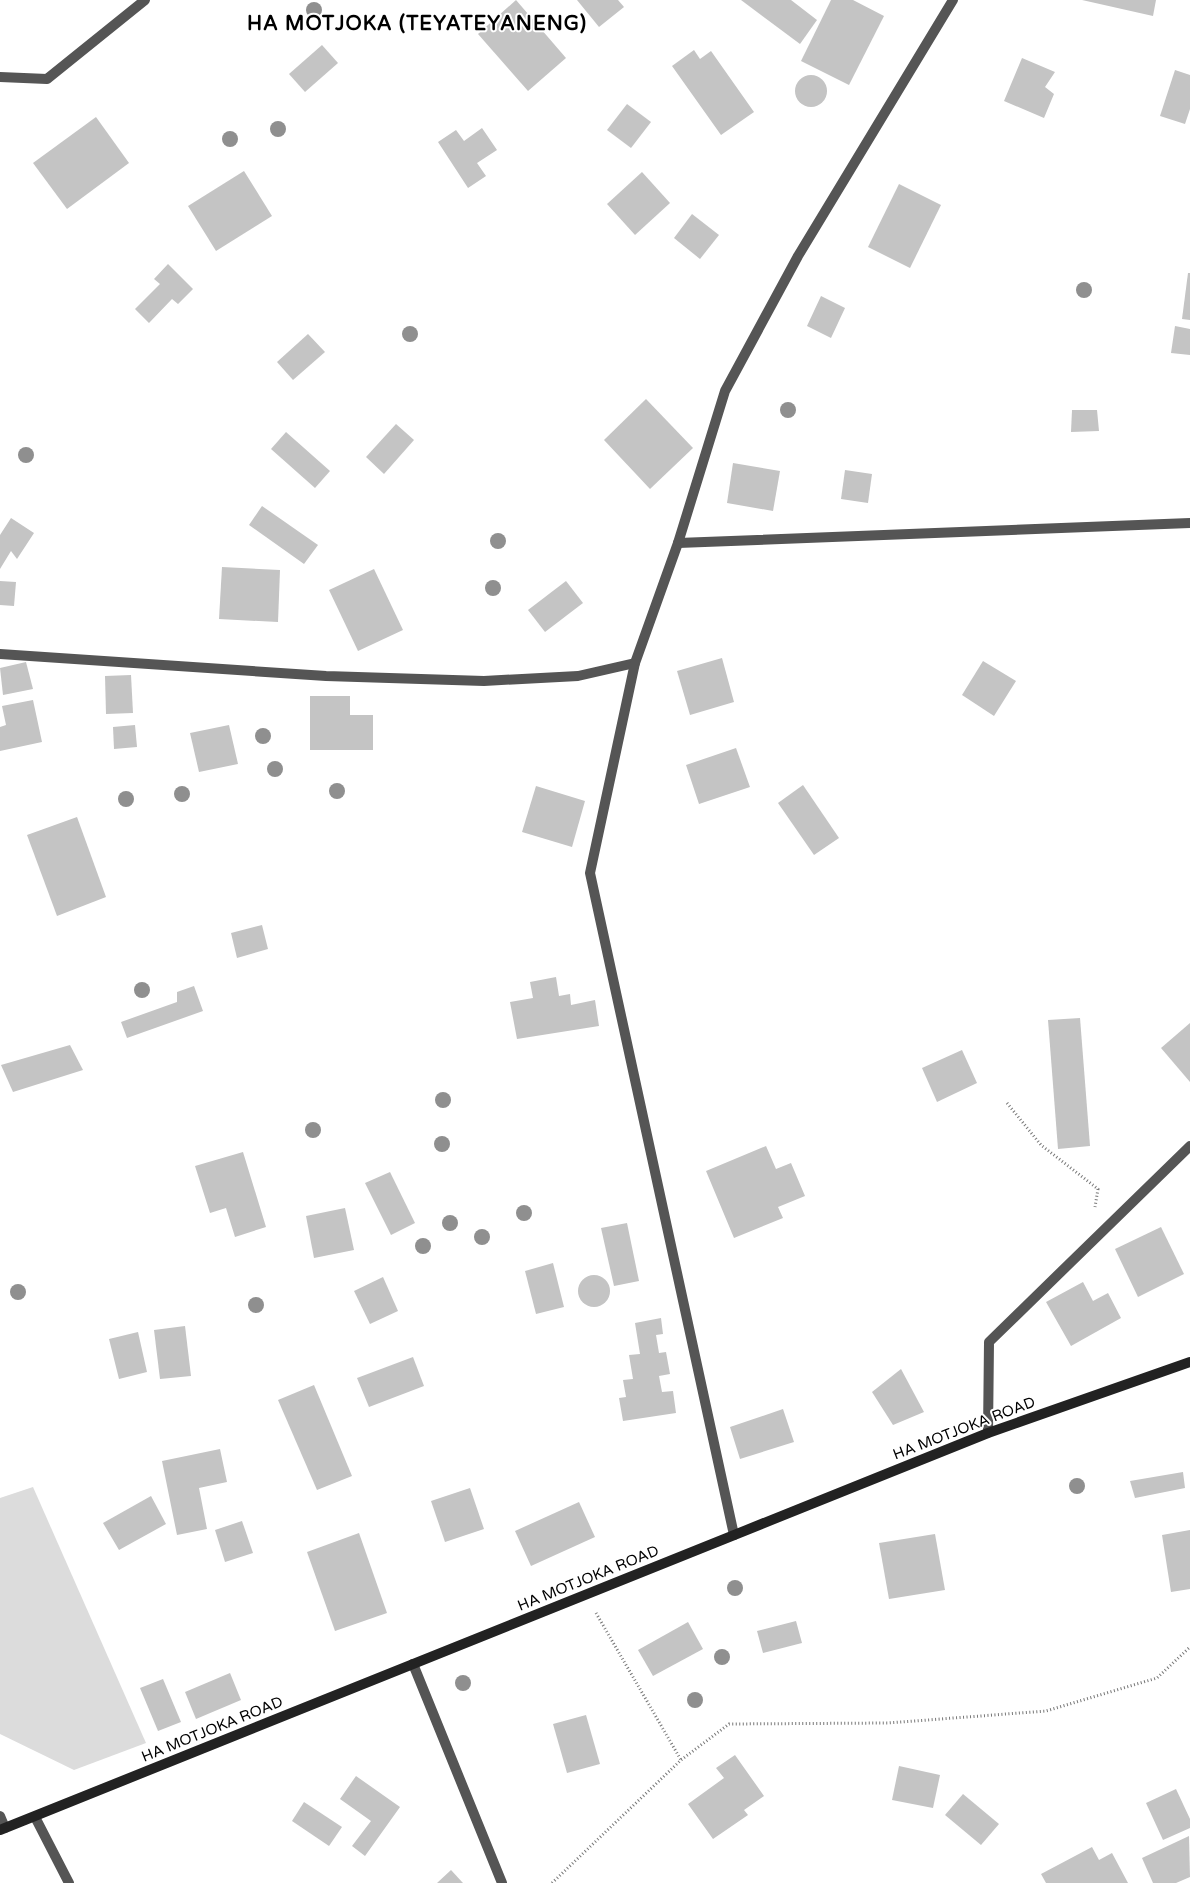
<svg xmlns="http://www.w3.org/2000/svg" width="1190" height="1883" font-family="'Varela Round',sans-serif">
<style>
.green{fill:#dcdcdc}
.building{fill:#c4c4c4}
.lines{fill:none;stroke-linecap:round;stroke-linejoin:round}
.path{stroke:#777;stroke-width:3;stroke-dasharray:1 2.5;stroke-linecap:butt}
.street{stroke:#555;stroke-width:10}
.secondary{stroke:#222;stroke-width:10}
.tree{fill:#8f8f8f}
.labels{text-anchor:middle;stroke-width:4;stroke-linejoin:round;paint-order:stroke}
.street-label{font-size:15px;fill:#000;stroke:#fff}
.district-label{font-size:20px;font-weight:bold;letter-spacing:1px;fill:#000;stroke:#fff}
</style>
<rect width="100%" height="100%" fill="#fff"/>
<path class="green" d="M33,1487L146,1743L74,1770L0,1734V1498Z"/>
<g class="building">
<path d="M516,0L566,58L528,91L478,34Z"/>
<path d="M577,0H618L624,7L599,27Z"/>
<path d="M741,0H791L817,20L800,44Z"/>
<path d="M831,0H853L884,16L849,85L801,61Z"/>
<path d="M1082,0H1156L1153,16Z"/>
<path d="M322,45L338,63L305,92L289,74Z"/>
<path d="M694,50L700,59L711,51L754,112L721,135L672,66Z"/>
<path d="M1022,58L1055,72L1045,87L1054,94L1044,118L1004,101Z"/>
<path d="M1175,70L1190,75V109L1185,124L1160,116Z"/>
<circle cx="811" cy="91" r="16"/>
<path d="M627,104L651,122L631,148L607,130Z"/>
<path d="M96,117L129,163L67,209L33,163Z"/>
<path d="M482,128L497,150L477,163L486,176L468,188L438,142L456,130L464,141Z"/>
<path d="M244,171L272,216L216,251L188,206Z"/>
<path d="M642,172L670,203L635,235L607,204Z"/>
<path d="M899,184L941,205L910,268L868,247Z"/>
<path d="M692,214L719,235L700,259L674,238Z"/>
<path d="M168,264L193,289L178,304L172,299L149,323L135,309L160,284L154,279Z"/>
<path d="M1188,273H1190V320L1182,319Z"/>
<path d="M821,296L845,308L831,338L807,326Z"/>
<path d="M1175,326L1190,329V355L1171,353Z"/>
<path d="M308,334L325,352L293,380L277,362Z"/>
<path d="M646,399L693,448L650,489L604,440Z"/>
<path d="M1072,410H1097L1099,431L1071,432Z"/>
<path d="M396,424L414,440L384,474L366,457Z"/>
<path d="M286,432L330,471L315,488L271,449Z"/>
<path d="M733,463L780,471L773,511L727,503Z"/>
<path d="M845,470L872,474L868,503L841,499Z"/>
<path d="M262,506L318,545L304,564L249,525Z"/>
<path d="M11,518L34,533L17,559L11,551L0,569V535Z"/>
<path d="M222,567L280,570L278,622L219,619Z"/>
<path d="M374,569L403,630L358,651L329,590Z"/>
<path d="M0,581L16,582L14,606L0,605Z"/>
<path d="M566,581L583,603L545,632L528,610Z"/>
<path d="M722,658L734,702L690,715L677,671Z"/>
<path d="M983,661L1016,681L994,716L962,695Z"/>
<path d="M26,662L33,689L3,695L0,668Z"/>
<path d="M131,675L133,713L106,714L105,676Z"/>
<path d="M310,696H350V715H373V750H310Z"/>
<path d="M33,700L42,742L0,751V727L6,725L2,706Z"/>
<path d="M135,725L137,747L114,749L113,727Z"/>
<path d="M229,725L238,764L199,772L190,733Z"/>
<path d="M736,748L750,787L699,804L686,765Z"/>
<path d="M803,785L839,838L814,855L778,803Z"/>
<path d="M536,786L585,801L572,847L522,832Z"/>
<path d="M77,817L106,897L57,916L27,835Z"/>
<path d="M262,925L268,949L237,958L231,933Z"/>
<path d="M556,977L559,996L570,994L571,1005L595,1000L599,1026L517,1039L510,1002L533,998L530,982Z"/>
<path d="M194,986L203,1011L127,1038L121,1022L177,1002V992Z"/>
<path d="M1080,1018L1090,1146L1058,1149L1048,1020Z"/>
<path d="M1190,1023V1082L1161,1048Z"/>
<path d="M70,1045L83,1070L13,1092L1,1065Z"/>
<path d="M962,1050L977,1083L937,1102L922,1068Z"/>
<path d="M766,1146L776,1169L791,1163L805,1196L778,1207L783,1218L734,1238L706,1171Z"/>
<path d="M243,1152L266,1227L235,1237L226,1208L210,1213L195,1166Z"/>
<path d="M390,1172L415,1223L391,1235L365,1183Z"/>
<path d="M345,1208L354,1250L314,1258L306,1216Z"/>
<path d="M627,1223L639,1281L614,1286L601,1228Z"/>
<path d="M1161,1227L1184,1274L1138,1297L1115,1249Z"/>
<path d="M553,1263L564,1307L536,1314L525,1271Z"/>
<circle cx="594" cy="1291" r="16"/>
<path d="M383,1277L398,1311L370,1324L354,1291Z"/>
<path d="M1083,1282L1093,1301L1108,1293L1121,1318L1071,1346L1046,1302Z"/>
<path d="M661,1318L663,1334L656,1335L659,1353L666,1352L670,1374L659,1376L662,1392L673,1391L676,1413L623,1421L619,1398L626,1397L623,1380L633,1379L629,1355L640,1354L635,1323Z"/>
<path d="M185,1326L191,1376L160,1379L154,1330Z"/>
<path d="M138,1332L147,1372L119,1379L109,1339Z"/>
<path d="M413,1357L424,1386L369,1407L357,1378Z"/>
<path d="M901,1369L924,1412L893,1425L872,1392Z"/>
<path d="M314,1385L352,1476L317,1490L278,1400Z"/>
<path d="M783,1409L794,1442L740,1459L730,1427Z"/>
<path d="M220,1449L227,1482L199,1488L207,1529L177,1535L162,1461Z"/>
<path d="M1183,1472L1185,1488L1135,1498L1130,1481Z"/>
<path d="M470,1488L484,1529L445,1542L431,1501Z"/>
<path d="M151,1496L166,1524L119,1550L103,1523Z"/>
<path d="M579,1502L595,1537L531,1566L515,1531Z"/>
<path d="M242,1521L253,1553L225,1562L215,1530Z"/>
<path d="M1190,1530V1589L1171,1592L1162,1535Z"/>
<path d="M359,1533L387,1613L335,1631L307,1552Z"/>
<path d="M935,1534L945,1590L889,1599L879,1543Z"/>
<path d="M796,1621L802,1643L763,1653L757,1631Z"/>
<path d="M688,1622L703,1649L653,1676L638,1650Z"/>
<path d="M230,1673L241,1700L196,1719L185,1692Z"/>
<path d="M163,1679L181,1722L158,1731L140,1688Z"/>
<path d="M586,1715L600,1764L567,1773L553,1724Z"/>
<path d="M735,1755L764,1796L744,1810L748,1815L713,1839L688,1804L724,1778L716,1768Z"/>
<path d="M899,1766L940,1775L933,1808L892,1800Z"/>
<path d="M356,1776L400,1807L365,1856L352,1846L371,1821L340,1799Z"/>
<path d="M1176,1789L1190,1819V1828L1163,1840L1146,1803Z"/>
<path d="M963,1794L999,1824L981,1845L945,1815Z"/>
<path d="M304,1802L342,1827L329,1846L292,1821Z"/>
<path d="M1189,1836L1190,1877L1176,1883H1153L1142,1858Z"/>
<path d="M1092,1847L1099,1860L1112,1853L1128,1883H1046L1041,1874Z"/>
<path d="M451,1870L463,1883H437Z"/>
</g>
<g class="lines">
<g class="path">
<path d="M1007,1103L1041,1145L1098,1189L1095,1207"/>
<path d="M596,1613L681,1760"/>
<path d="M552,1883L681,1760L729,1724L888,1723L1046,1711L1157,1678L1190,1647"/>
</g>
<g class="street">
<path d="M0,77L47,79L145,0"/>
<path d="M678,543L1190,523"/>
<path d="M0,654L326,676L484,681L578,676L635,663"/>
<path d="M988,1433L989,1342L1190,1146"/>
<path d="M734,1535L590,873L635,663L678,543L725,391L798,256L953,0"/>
<path d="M413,1664L502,1883"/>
<path d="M0,1816L5,1828"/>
<path d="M35,1817L69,1883"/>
</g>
<path class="secondary" d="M0,1830L988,1433L1190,1362"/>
</g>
<g class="tree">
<circle cx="314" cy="10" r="8"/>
<circle cx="278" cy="129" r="8"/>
<circle cx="230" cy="139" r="8"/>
<circle cx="1084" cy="290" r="8"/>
<circle cx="410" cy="334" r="8"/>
<circle cx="788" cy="410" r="8"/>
<circle cx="26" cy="455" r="8"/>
<circle cx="498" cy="541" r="8"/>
<circle cx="493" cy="588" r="8"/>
<circle cx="263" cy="736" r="8"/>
<circle cx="275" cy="769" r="8"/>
<circle cx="337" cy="791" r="8"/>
<circle cx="182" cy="794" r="8"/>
<circle cx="126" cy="799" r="8"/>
<circle cx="142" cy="990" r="8"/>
<circle cx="443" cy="1100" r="8"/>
<circle cx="313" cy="1130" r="8"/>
<circle cx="442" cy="1144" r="8"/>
<circle cx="524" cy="1213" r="8"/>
<circle cx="450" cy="1223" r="8"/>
<circle cx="482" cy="1237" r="8"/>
<circle cx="423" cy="1246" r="8"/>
<circle cx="18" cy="1292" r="8"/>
<circle cx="256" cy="1305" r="8"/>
<circle cx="1077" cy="1486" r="8"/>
<circle cx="735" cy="1588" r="8"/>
<circle cx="722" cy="1657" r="8"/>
<circle cx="463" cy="1683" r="8"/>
<circle cx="695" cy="1700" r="8"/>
</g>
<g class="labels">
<g class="street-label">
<text transform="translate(964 1428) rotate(-21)" y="5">HA MOTJOKA ROAD</text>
<text transform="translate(588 1578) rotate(-22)" y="5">HA MOTJOKA ROAD</text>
<text transform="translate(212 1729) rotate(-22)" y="5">HA MOTJOKA ROAD</text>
</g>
<g class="district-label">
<text x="417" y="30">HA MOTJOKA (TEYATEYANENG)</text>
</g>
</g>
</svg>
